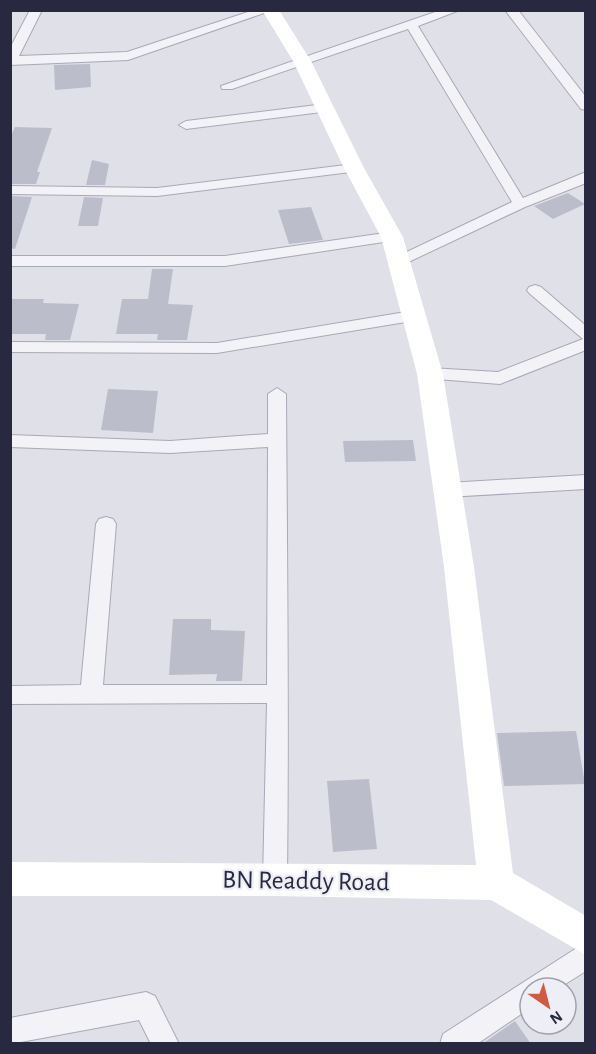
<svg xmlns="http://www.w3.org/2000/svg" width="596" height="1054" font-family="'Alegreya Sans',sans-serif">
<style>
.building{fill:#bcbdcb}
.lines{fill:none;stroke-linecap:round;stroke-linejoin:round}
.street-casing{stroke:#a8a9b6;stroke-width:2}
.street{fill:#f2f2f7;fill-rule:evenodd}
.secondary{fill:#fff;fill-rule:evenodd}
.labels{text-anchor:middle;stroke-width:4.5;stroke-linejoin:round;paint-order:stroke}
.near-street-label{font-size:26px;fill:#282940;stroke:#eeeff6}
</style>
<rect width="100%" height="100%" fill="#dfe0e8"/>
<g class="building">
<path d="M90,64L91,87L55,90L54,65Z"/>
<path d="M15,127L52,128L37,172H40L36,184H10V138Z"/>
<path d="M92,160L109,164L105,185H86Z"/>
<path d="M568,193L585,204L553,219L534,206Z"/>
<path d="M10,196L32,197L15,249L10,248Z"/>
<path d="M84,197L103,198L98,226H78Z"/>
<path d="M311,207L323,240L289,244L278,210Z"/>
<path d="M152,269H173L168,304L193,305L187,340H157L158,334H116L122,299H148Z"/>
<path d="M10,299H44L43,303L79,304L70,340H45L46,334H10Z"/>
<path d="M108,389L158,391L153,433L101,430Z"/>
<path d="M413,440L416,461L345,462L343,441Z"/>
<path d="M173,619H211V630L245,631L242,681H216L217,674L169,675Z"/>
<path d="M576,731L585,784L504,786L497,733Z"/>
<path d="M369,779L377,849L333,852L327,781Z"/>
<path d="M515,1021L531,1044H482Z"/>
</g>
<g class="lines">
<g class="street-casing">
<g id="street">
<path d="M30,10H42L19,56L127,52L254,10H273L128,60L10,65V48Z"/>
<path d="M441,10H460L418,26L523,198L586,172V183L525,207L400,266L392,261L394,258L512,202L408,29L232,89H222L221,86Z"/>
<path d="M505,10H518L586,97V110L581,109Z"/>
<path d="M325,104L330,105V111L186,129L179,125L186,121Z"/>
<path d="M354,164L359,165V171L157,196L10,194V186L157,188Z"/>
<path d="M392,232L400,237L397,240L225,266H10V256H225Z"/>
<path d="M535,285L541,287L586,326V350L500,384L424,378L421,374L430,368L498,372L583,339L529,293L527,290L529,287Z"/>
<path d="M412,311L418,312L420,316L418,320L217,353L10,352V342L217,343Z"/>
<path d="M277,388L286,394C287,554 289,717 287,879L284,887L275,891L266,887L263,879L267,703L10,704V686L81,685L96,524L99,519L106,517L113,519L116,524L103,685H267L268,447L170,453L10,447V435L170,441L268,434V394Z"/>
<path d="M586,475V489L447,497L440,495L438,490L440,485L447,483Z"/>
<path d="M586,942V971L559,988H530V1008L477,1044H440L443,1034Z"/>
<path d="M146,992L155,996L179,1044H151L139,1020L10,1044V1018Z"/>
</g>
</g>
<use href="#street" class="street"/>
<path class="secondary" d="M262,10H279L311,61L364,168L403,237L443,374L474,567L513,873L586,916V955L491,900L275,896H10V862L476,865L444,567L417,374L381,237L344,168L293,61Z"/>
</g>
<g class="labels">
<g class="near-street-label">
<text transform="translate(306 880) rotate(1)" y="9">BN Readdy Road</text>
</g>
</g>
<rect width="596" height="1054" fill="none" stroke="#282940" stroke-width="24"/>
<g transform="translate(548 1006) rotate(145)"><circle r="28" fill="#eeeff6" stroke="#9fa0ad" stroke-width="1.5"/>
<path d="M0-4.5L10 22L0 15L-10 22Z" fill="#cf5b42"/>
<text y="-9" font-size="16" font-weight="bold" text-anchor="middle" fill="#282940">N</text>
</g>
</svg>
